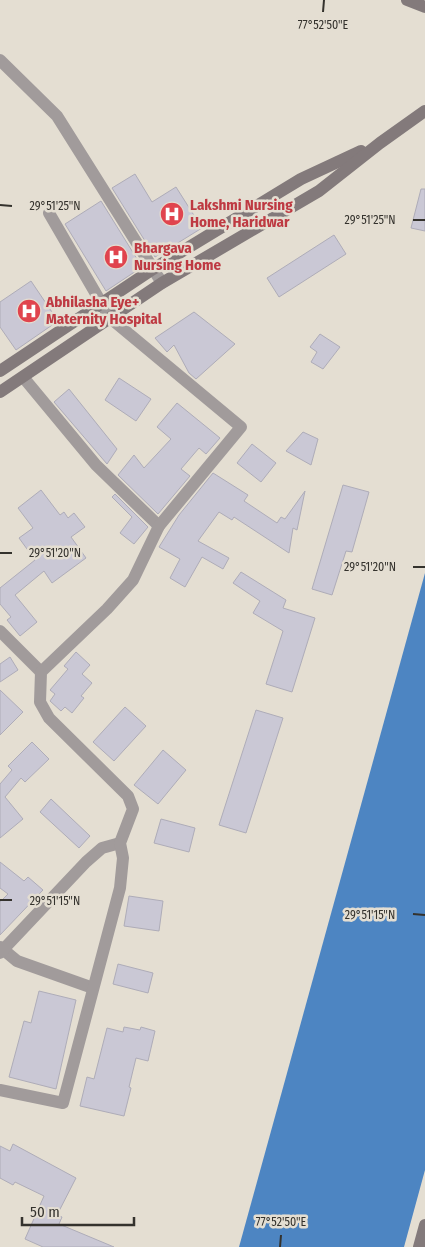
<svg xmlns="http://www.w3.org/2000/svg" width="425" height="1247" font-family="'Fira Sans Condensed',sans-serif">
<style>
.water{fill:#4d85c2}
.building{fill:#cac8d5;stroke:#aeacb8}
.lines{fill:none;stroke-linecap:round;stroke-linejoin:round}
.street{stroke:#a19b9b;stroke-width:12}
.secondary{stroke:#837a7b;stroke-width:12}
.ticks{fill:none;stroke:#34322d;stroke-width:2}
.labels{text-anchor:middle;stroke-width:5;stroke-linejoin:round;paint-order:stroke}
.health-label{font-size:15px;font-weight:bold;fill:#be3a42;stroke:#e4ded2;text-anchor:start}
.ticks-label{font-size:12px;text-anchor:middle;fill:#34322d;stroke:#e4ded2;stroke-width:5;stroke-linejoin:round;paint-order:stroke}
</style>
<rect width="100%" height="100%" fill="#e4ded2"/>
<path class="water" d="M425,573V1170L404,1247H239Z"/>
<g class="building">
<path d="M135,174L152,202L176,187L202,228L155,257L112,188Z"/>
<path d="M421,189H425V231L411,228Z"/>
<path d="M101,201L142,267L106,291L65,224Z"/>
<path d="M334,235L346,254L279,297L267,278Z"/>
<path d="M31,281L58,321L16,350L0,327V302Z"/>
<path d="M194,312L235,344L196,379L189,373L174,345L167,352L155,338Z"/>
<path d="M320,334L340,347L323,369L311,362L317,352L310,347Z"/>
<path d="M119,378L151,399L136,421L105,400Z"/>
<path d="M69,389L117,449L107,464L54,402Z"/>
<path d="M177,403L220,438L206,454L199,448L181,469L190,476L158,514L118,475L134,455L144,468L171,439L157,427Z"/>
<path d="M303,432L318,439L311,465L286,451Z"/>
<path d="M252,444L276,463L261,482L237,463Z"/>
<path d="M213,473L248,495L244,501L277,523L281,517L285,519L305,491L297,530L293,528L289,553L234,517L232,520L219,512L198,541L229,558L223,569L202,557L185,587L170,578L180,559L159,547L179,515Z"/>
<path d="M343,485L369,492L352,552L346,551L332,595L312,589Z"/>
<path d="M41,490L60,515L64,512L68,518L74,513L85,527L71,537L86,558L52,583L44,571L15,595L37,622L20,636L7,620L11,617L0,604V588L35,560L19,538L33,528L18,508Z"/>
<path d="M115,494L148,527L134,544L120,533L132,517L112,497Z"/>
<path d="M241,572L286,600L283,608L315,618L292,692L266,684L283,631L253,613L260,601L233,583Z"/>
<path d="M76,652L90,665L82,674L92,683L81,696L84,698L72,713L65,707L61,711L50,701L55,694L50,690L68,669L64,666Z"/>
<path d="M10,657L18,670L0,682V664Z"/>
<path d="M0,690L23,712L0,735Z"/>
<path d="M125,707L146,726L114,761L93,742Z"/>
<path d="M256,710L283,718L246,833L219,825Z"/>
<path d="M32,742L49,759L25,782L21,778L5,797L23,819L0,838V784L12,770L8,766Z"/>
<path d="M163,750L186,770L158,804L134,785Z"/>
<path d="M51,799L90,836L79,848L40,812Z"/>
<path d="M161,819L195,828L189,852L154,843Z"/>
<path d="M0,862L24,881L28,877L43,890L0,935V902L8,894L0,888Z"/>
<path d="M129,896L163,901L159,931L124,926Z"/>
<path d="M118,964L153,973L148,993L113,984Z"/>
<path d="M39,991L76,1000L56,1089L9,1077L24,1021L31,1023Z"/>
<path d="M124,1027L140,1030L141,1027L155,1031L148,1061L136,1058L129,1087L131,1088L124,1116L80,1106L87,1077L94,1079L107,1028L123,1032Z"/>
<path d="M13,1144L76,1178L57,1215L62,1217L59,1224L114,1247H43L25,1239L44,1196L15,1182L13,1185L0,1178V1146L10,1151Z"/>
</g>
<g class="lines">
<g class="street">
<path d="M0,60L57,116L162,283"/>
<path d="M23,377L96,465L159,526"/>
<path d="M0,631L41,672"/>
<path d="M0,947L17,961L93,988"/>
<path d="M0,953L86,862L102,848L120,843"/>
<path d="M0,1090L63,1103L120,888L123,858L120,843L133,809L128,796L49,718L40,702L41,672L107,609L133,580L159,526L241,427L110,318L49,213"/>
</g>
<g class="secondary">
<path d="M407,0L425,7"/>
<path d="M0,371L153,269L301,179L361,151"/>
<path d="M0,392L162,283L319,191L380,143L425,111"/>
<path d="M419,1247L425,1225"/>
</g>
</g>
<path class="ticks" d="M323,12L324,0M0,205L12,206M413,220H425M0,553H12M413,567H425M0,900H12M413,914L425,915M280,1247L281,1235"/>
<defs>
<g id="hospital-disc" transform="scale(1.25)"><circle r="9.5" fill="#e0444e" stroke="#e4ded2"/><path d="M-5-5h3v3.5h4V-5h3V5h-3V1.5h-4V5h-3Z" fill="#fff"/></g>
</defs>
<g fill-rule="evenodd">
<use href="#hospital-disc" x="172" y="214"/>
<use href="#hospital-disc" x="116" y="257"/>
<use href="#hospital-disc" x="29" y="311"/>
</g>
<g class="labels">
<g class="health-label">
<text x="190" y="210">Lakshmi Nursing<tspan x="190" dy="17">Home, Haridwar</tspan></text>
<text x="134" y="253">Bhargava<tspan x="134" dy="17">Nursing Home</tspan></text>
<text x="46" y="307">Abhilasha Eye+<tspan x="46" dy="17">Maternity Hospital</tspan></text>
</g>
</g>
<g class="ticks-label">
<text x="323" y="29">77°52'50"E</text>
<text x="55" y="210">29°51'25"N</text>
<text x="370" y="224">29°51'25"N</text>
<text x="55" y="557">29°51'20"N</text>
<text x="370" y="571">29°51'20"N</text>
<text x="55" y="905">29°51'15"N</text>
<text x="370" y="919">29°51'15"N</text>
<text x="281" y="1226">77°52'50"E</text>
</g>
<path d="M22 1217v8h112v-8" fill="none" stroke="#34322d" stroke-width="2.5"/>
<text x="30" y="1217" font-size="15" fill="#34322d" stroke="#e4ded2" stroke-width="4" paint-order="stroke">50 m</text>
</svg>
